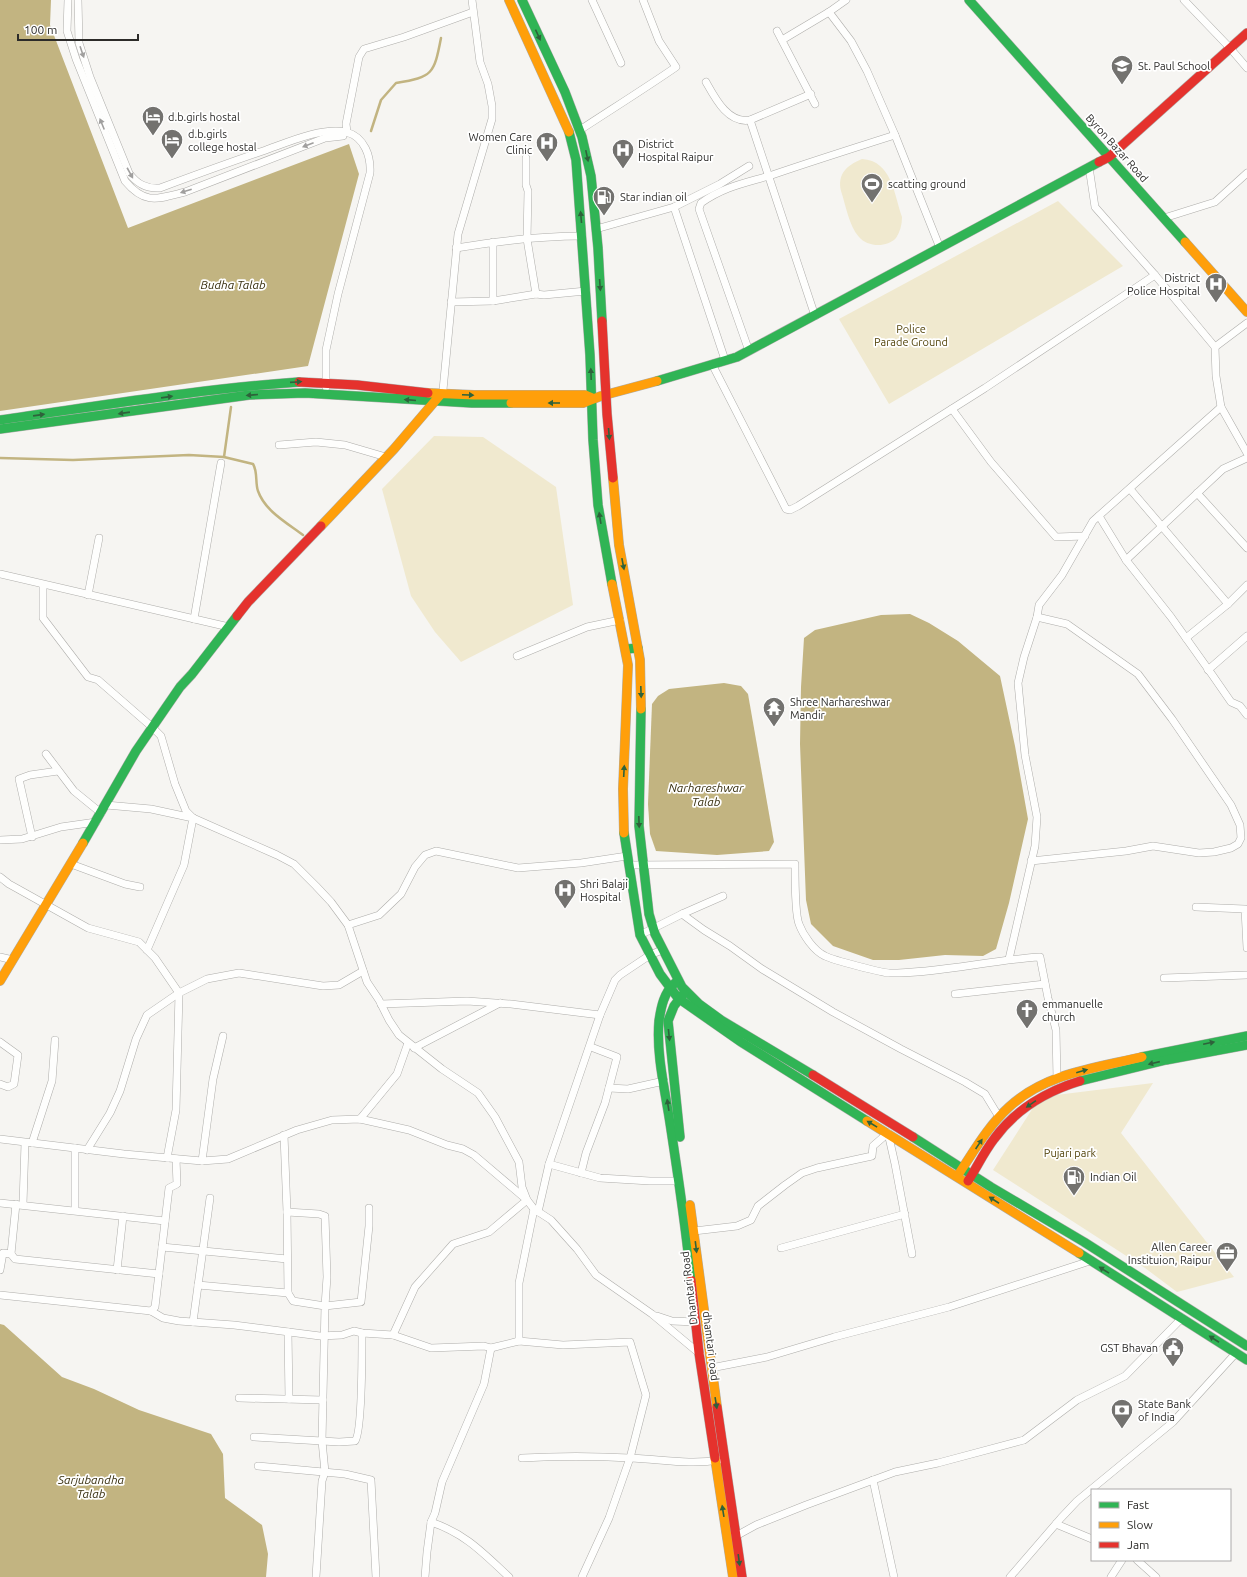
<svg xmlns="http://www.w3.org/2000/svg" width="1247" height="1577" font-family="Ubuntu,sans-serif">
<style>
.green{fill:#f0e9cf}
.water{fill:#c2b481}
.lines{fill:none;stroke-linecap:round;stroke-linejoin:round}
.stream{stroke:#c2b481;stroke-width:2.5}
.street-casing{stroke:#aeadaa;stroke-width:8}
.fast-casing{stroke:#aeadaa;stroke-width:10}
.slow-casing{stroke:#aeadaa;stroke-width:10}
.jam-casing{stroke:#aeadaa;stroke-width:10}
.street{stroke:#fefefd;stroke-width:7}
.fast{stroke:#30b455;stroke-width:9}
.slow{stroke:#ff9f0a;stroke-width:9}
.jam{stroke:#e5322d;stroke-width:9}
.oneway{fill:#2e623b}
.oneway2{fill:#a09f9e}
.labels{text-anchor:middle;stroke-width:3.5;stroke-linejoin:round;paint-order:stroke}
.poi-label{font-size:11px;fill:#2c2b29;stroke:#fff;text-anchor:start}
.street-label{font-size:11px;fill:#2c2b29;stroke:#fff}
.park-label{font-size:11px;fill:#55460e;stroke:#fff}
.water-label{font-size:12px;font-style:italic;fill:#393010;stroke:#fff}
</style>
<rect width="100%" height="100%" fill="#f6f5f2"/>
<g class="green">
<path d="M862,159C892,161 894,194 902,217C902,225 900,232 896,238C887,248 867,247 859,237C849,226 846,206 841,191C837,174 847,165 862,159Z"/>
<path d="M1058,201L1123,266L889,404L839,319Z"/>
<path d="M434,436L483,437L556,487L573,605L461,662L435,632L411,596L382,489Z"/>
<path d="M1153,1083L1121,1133L1234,1277L1177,1292L1145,1268L993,1170L1040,1097Z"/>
</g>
<g class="water">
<path d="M0,0H51L50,25L128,228L349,144L359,174L308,366L0,411Z"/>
<path d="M910,614L929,623L958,641L1000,676L1015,746L1028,819L1009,903L996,949L983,956L945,955L899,960H873L833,946L811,924L806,900L800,744L801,687L804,638L815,630L881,615Z"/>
<path d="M724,683L741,686L748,694L774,842L769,851L717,855L656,851L650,834L648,804L652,704L658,696L669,689Z"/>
<path d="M0,1324L4,1325L62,1377L94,1389L139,1410L211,1434L223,1454L225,1498L262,1525L268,1554L266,1577H0Z"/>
</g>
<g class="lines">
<g class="stream">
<path d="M371,131L381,100L396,83C433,77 434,74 441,38"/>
<path d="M224,457L231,407"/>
<path d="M0,458L73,460L189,455L224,457L253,464C258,472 255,483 258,491C265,511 287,523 303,535"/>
</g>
<g class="street-casing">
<g id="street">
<path d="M68,0L67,31L76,59L125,181C145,205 157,199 185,192L325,138L343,136"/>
<path d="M78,0L79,43L90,77L129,173C137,184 146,189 160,188C195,175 230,162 266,150C288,142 322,127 346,132C365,137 371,157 370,173L338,294L326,350V387"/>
<path d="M592,0L621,63"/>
<path d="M1184,0L1230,48L1247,68"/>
<path d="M829,12L851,41L867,71L895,135L940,248"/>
<path d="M777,31L815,104"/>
<path d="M782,40L829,12L846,0"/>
<path d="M706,82C715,98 728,124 750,120L811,94"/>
<path d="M750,120L815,316"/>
<path d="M580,130C612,109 644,89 676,67L659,41L643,0"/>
<path d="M347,132L346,124L359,57L364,49L404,37L473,12"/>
<path d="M526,158V185L528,191L527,239L536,294"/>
<path d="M1089,167L1095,207L1155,275L1215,347L1216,376L1221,407"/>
<path d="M674,207L725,360"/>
<path d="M1164,218L1215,202L1247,173"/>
<path d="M596,229L674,207L720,184L749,166"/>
<path d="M493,242V301"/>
<path d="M456,248C498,241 540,236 582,236"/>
<path d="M451,302L493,301L536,294L544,295L586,291"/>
<path d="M1215,347L1247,323"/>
<path d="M749,351L699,209L701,203C725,186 746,183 772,175C813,161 854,148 895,135"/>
<path d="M712,364L781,499L786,509L790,510L798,506L985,388L1155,275"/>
<path d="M441,394L443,390L458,234L492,119V106L488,84L480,62L472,0"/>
<path d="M952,409L991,462L1056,537L1085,536"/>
<path d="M279,445L316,442L345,445L386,457"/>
<path d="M1130,489L1228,604"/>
<path d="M1197,493L1247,548"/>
<path d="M1099,516L1126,560L1171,617L1213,676L1231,702L1240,706L1247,715"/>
<path d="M1126,560L1223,469L1247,458"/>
<path d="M0,574L229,627"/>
<path d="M43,585V618L88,677L98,680L152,727L161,736L175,784L186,811L193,818L277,855L294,864L316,886L331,902L348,925L367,982L379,1000L389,1020L399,1035L442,1069L478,1093L495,1117L519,1162L522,1187L527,1200L534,1209L551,1220L577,1249L596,1275L652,1314L700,1354"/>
<path d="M88,595L99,538"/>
<path d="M194,619L221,463"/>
<path d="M1186,638L1228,604L1247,585"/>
<path d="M517,656L587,627L620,620"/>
<path d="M1208,670L1247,636"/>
<path d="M46,754L74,791L101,813"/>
<path d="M106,805L151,809L193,818L184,865L147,950"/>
<path d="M32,837L19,779L30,775L58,771"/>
<path d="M0,840L22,839L61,827L96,822"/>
<path d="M1031,861L1126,851L1153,846L1199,853L1214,852L1231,848L1238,844L1241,838L1240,825L1231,805L1172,719L1138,674L1067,624L1037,617"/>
<path d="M71,864L125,884L140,887"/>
<path d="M629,865L795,864C795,877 795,914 799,924C803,935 814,951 825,956C833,960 882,973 890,973C940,973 990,960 1040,957L1048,998L1056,1030L1057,1079"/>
<path d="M0,877L9,884L88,928L139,942L155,958L179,993L176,1110L167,1158"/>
<path d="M1196,907L1245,909L1247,948"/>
<path d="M682,914L704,930L730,946L762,969L833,1012L901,1049L965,1082L985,1094L999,1117"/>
<path d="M348,925L379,915L401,894L415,867L425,855L436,851L518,868L581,863L627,856"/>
<path d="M640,935L682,914L723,896"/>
<path d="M0,957L13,960"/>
<path d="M1009,959L1035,846L1037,817L1025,755L1018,683L1024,657L1037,617L1039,605L1062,575L1093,521L1221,407L1247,453"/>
<path d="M1164,978L1247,975"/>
<path d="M955,994L1045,984"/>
<path d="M381,1004L467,1001L511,1004L600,1015"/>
<path d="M0,1042L18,1055L14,1084L8,1087L0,1084"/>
<path d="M414,1048L500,1003"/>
<path d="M609,1088L628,1089L664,1081"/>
<path d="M360,1119L397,1074L408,1043"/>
<path d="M284,1135L287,1212L288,1293L293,1301L325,1306L322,1441L325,1472L322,1481L316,1577"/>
<path d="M0,1139L124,1154L202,1161L228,1159L297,1130L332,1120L360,1119L409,1130L447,1145L463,1149L474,1155L527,1200L489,1232L453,1244L415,1287L393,1335L431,1348L484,1346L491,1348L519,1341L563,1345L630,1342L646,1395L630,1458L624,1475L609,1518L582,1577"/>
<path d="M32,1143L52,1081L55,1040"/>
<path d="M87,1150L110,1113L120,1091L136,1039L147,1015L179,993L207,979L239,973L323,986L339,985L363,971"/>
<path d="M202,1161L213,1079L223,1036"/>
<path d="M549,1164L600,1178L650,1181H679"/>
<path d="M581,1173L586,1153L605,1103L617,1057L591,1047"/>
<path d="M0,1203L165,1221"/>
<path d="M16,1204L11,1254L15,1259L159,1274"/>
<path d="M23,1204L25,1143"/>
<path d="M75,1210V1148"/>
<path d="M287,1212L319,1214L325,1216L327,1277L325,1306L361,1302L369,1226V1208"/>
<path d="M538,1212L549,1164L600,1015L615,980L620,975L650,955L662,950"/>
<path d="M694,1231L737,1226L751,1220L758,1206L785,1185L802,1173L817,1168L872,1156L873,1146L888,1133L895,1164L912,1254"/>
<path d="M162,1247L287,1259"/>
<path d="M781,1248L905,1214"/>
<path d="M0,1270L3,1253L11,1254"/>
<path d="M117,1270L123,1216"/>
<path d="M198,1285L288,1293"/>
<path d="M0,1295L151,1311L163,1318L179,1321L234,1325L320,1336L342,1335L354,1331L362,1333L393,1335"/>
<path d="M151,1311L155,1307L169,1188L177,1184L176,1159"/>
<path d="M657,1316L672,1321L696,1322"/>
<path d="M193,1322L210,1198"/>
<path d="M288,1332L289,1399"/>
<path d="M519,1341V1283L534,1209"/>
<path d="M711,1368L767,1357L834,1337L949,1307L1090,1261"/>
<path d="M239,1398L323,1400"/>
<path d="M254,1437L339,1442L355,1441C362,1433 362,1349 362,1333"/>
<path d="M522,1458C558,1456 594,1456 630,1458C660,1459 690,1465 719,1460"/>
<path d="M258,1466L345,1474L371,1480L376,1577"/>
<path d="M873,1480L894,1577"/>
<path d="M431,1522C466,1534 483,1553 509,1577"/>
<path d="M1056,1524L1092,1539"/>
<path d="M736,1536L756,1525L806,1505L895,1472L938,1463L1024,1440L1077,1400L1125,1376L1182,1318"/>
<path d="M1137,1560L1156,1577"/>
<path d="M425,1577L427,1552L431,1522L435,1513L442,1482L484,1384L491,1348"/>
<path d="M1010,1577L1061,1518L1077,1501L1173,1422L1236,1353"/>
<path d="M1111,1577L1122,1560"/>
</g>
</g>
<g class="fast-casing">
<g id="fast">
<path d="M522,0L565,92L582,137L591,176L598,248L602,321"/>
<path d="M969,0L1185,242"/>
<path d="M569,132L576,160L590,355L593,440L598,505L612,584"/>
<path d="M657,381L737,357L1099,162"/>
<path d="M0,420C99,406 199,389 299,382"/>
<path d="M0,429L249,395L305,393L472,403H511"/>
<path d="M626,649L638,648"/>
<path d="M641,709L639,826L649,914L655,934L682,987L699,1004L721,1020L813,1075"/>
<path d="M624,833L640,935L660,974L678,998L741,1042L867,1121"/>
<path d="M83,843L136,751L180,687L192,674L237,616"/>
<path d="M675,983C664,992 661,1007 659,1021C656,1054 665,1090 670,1123C678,1175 686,1227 691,1280"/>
<path d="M1142,1057L1247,1036"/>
<path d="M1080,1081L1166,1060L1247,1045"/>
<path d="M680,1137L668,1021L674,1006L684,993"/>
<path d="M913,1137L991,1187L1084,1242L1247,1346"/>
<path d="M1079,1253L1247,1360"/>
</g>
</g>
<g class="slow-casing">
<g id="slow">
<path d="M509,0L569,132"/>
<path d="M1185,242L1247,312"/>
<path d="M428,393L474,395H585L592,398"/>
<path d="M511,403H583L601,396L657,381"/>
<path d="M613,478L619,545L640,660L641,709"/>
<path d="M321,526L394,449L441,394"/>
<path d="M612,584L628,665L623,789L624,833"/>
<path d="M0,981L83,843"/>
<path d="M867,1121L1079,1253"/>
<path d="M958,1175C974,1151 988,1126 1009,1107C1046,1073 1096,1068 1142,1057"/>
<path d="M690,1205L717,1407"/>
<path d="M715,1458L733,1577"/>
</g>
</g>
<g class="jam-casing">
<g id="jam">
<path d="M1099,162L1109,157L1247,33"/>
<path d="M602,321L607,414L613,478"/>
<path d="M299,382L357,385L428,393"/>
<path d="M237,616L248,602L321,526"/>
<path d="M813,1075L913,1137"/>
<path d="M968,1181C977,1167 984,1152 994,1139C1015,1110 1047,1091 1080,1081"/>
<path d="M691,1280L699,1353L715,1458"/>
<path d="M717,1407L742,1577"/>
</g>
</g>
<use href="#street" class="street"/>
<use href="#fast" class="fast"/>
<use href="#slow" class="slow"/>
<use href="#jam" class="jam"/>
</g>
<defs><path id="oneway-solid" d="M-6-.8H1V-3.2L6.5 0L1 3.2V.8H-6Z"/></defs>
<g class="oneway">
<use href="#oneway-solid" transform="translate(538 35) rotate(65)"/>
<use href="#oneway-solid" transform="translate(587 156) rotate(78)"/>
<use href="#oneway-solid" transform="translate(581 217) rotate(-95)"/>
<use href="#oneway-solid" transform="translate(600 285) rotate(86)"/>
<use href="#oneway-solid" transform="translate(591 374) rotate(-92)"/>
<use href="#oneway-solid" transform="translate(296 382) rotate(-4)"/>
<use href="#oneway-solid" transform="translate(252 395) rotate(175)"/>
<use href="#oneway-solid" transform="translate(468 395) rotate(2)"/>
<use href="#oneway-solid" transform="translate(167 397) rotate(-8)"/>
<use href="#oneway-solid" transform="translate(410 400) rotate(-175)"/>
<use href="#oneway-solid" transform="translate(554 403) rotate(180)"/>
<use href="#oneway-solid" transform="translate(124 413) rotate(172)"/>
<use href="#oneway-solid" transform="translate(39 415) rotate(-8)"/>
<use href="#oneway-solid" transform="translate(609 434) rotate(85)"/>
<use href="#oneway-solid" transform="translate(600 518) rotate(-99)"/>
<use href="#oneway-solid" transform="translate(623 564) rotate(79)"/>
<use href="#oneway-solid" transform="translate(641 692) rotate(88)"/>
<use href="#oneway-solid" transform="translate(624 771) rotate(-87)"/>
<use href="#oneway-solid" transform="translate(639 822) rotate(88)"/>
<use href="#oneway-solid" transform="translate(669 1035) rotate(84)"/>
<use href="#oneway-solid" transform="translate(1209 1043) rotate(-12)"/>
<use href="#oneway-solid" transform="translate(1154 1063) rotate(167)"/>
<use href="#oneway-solid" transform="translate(1082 1071) rotate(-16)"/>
<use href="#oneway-solid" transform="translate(1031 1104) rotate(145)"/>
<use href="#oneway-solid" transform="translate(668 1105) rotate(-99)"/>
<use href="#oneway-solid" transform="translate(872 1124) rotate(-149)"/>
<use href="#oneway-solid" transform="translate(979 1144) rotate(-56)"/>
<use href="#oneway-solid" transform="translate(994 1200) rotate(-147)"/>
<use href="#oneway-solid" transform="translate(696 1247) rotate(83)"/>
<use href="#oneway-solid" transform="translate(1104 1270) rotate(-148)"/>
<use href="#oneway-solid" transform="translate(1214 1339) rotate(-147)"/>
<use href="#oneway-solid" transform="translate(716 1403) rotate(81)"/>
<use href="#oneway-solid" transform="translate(723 1511) rotate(-99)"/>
<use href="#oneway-solid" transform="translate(739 1560) rotate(82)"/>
</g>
<g class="oneway2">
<use href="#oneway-solid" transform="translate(82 52) rotate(71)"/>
<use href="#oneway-solid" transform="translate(102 124) rotate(-112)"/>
<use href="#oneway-solid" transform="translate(308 145) rotate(159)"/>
<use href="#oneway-solid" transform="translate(130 173) rotate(61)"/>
<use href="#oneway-solid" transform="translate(186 191) rotate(162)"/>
</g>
<defs>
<g id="school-pin" transform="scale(1.15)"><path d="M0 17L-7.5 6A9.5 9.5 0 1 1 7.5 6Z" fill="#73726f" stroke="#fff"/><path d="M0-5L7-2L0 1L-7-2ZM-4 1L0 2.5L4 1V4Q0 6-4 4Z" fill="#fff"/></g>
<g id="hotel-pin" transform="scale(1.15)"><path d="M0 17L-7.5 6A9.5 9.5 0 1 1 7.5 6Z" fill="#73726f" stroke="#fff"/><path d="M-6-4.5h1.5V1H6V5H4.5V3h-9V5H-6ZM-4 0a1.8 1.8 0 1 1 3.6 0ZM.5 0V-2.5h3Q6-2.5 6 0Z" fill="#fff"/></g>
<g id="hospital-pin" transform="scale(1.15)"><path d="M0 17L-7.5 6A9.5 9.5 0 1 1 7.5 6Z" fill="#73726f" stroke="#fff"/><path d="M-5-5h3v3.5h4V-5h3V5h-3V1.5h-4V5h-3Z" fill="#fff"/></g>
<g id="stadium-pin" transform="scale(1.15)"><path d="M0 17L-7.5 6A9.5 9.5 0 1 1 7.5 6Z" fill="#73726f" stroke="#fff"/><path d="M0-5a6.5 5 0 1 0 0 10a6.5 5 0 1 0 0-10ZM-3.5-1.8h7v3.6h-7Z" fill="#fff"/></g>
<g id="fuel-pin" transform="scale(1.15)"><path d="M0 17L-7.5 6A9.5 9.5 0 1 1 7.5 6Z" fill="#73726f" stroke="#fff"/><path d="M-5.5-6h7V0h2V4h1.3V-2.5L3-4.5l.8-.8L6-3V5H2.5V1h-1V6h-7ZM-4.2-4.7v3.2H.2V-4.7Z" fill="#fff"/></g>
<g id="temple-pin" transform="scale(1.15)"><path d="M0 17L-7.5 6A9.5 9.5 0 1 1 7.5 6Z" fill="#73726f" stroke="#fff"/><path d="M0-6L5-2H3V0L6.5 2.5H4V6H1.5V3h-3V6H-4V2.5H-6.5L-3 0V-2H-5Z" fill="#fff"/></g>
<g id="church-pin" transform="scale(1.15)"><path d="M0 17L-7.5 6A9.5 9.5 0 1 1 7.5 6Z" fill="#73726f" stroke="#fff"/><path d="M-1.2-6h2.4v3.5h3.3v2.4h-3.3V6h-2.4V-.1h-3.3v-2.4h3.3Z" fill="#fff"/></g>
<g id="office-pin" transform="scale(1.15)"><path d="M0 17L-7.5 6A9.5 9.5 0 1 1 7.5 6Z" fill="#73726f" stroke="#fff"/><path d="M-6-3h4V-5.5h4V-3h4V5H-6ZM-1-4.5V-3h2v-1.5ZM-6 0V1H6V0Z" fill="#fff"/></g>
<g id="civic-pin" transform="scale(1.15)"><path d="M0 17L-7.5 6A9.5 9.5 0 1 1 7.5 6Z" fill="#73726f" stroke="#fff"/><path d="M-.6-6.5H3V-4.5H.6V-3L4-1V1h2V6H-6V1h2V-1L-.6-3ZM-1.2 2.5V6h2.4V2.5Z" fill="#fff"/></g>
<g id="bank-pin" transform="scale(1.15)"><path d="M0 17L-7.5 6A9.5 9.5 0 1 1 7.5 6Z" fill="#73726f" stroke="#fff"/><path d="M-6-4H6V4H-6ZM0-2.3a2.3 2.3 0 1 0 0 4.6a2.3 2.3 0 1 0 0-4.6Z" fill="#fff"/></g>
</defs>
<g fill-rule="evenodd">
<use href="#school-pin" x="1122" y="66"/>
<use href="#hotel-pin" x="153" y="117"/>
<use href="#hotel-pin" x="172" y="140"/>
<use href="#hospital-pin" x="547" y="143"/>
<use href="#hospital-pin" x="623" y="150"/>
<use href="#stadium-pin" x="872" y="184"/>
<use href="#fuel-pin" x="604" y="197"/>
<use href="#hospital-pin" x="1216" y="284"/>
<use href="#temple-pin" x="774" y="708"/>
<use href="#hospital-pin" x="565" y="890"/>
<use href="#church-pin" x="1027" y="1010"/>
<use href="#fuel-pin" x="1074" y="1177"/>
<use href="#office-pin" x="1227" y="1253"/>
<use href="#civic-pin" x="1173" y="1348"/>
<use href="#bank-pin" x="1122" y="1410"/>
</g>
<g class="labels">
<g class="poi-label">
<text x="1138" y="70">St. Paul School</text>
<text x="168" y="121">d.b.girls hostal</text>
<text x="188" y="138">d.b.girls<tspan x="188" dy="13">college hostal</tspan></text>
<text x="532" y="141" text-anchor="end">Women Care<tspan x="532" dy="13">Clinic</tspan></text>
<text x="638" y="148">District<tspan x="638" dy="13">Hospital Raipur</tspan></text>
<text x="888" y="188">scatting ground</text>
<text x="620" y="201">Star indian oil</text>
<text x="1200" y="282" text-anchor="end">District<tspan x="1200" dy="13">Police Hospital</tspan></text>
<text x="790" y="706">Shree Narhareshwar<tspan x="790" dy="13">Mandir</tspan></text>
<text x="580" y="888">Shri Balaji<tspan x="580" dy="13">Hospital</tspan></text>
<text x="1042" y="1008">emmanuelle<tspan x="1042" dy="13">church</tspan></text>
<text x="1090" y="1181">Indian Oil</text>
<text x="1212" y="1251" text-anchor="end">Allen Career<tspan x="1212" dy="13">Instituion, Raipur</tspan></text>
<text x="1158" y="1352" text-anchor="end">GST Bhavan</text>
<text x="1138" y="1408">State Bank<tspan x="1138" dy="13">of India</tspan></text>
</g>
<g class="street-label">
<text transform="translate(1117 148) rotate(48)" y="4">Byron Bazar Road</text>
<text transform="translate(689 1288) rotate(-97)" y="4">Dhamtari Road</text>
<text transform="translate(711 1346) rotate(83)" y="4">dhamtari road</text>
</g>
<g class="park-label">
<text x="911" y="333">Police<tspan x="911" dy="13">Parade Ground</tspan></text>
<text x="1070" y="1157">Pujari park</text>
</g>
<g class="water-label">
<text x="233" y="289">Budha Talab</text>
<text x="706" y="792">Narhareshwar<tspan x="706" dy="14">Talab</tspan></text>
<text x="91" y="1484">Sarjubandha<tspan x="91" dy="14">Talab</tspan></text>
</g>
</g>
<rect x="1091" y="1489" width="140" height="72" fill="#ffffff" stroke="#abaaa9"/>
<rect x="1099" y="1502" width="20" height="6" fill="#30b455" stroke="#abaaa9"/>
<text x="1127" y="1509" font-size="12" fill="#2c2b29">Fast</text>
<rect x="1099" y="1522" width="20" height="6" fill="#ff9f0a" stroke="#abaaa9"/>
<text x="1127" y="1529" font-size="12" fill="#2c2b29">Slow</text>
<rect x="1099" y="1542" width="20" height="6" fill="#e5322d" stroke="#abaaa9"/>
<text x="1127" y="1549" font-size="12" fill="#2c2b29">Jam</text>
<path d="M18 34v6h120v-6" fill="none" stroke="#2c2b29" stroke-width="2"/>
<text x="24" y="34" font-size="12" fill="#2c2b29" stroke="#ffffff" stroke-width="3" paint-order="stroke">100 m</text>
</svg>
